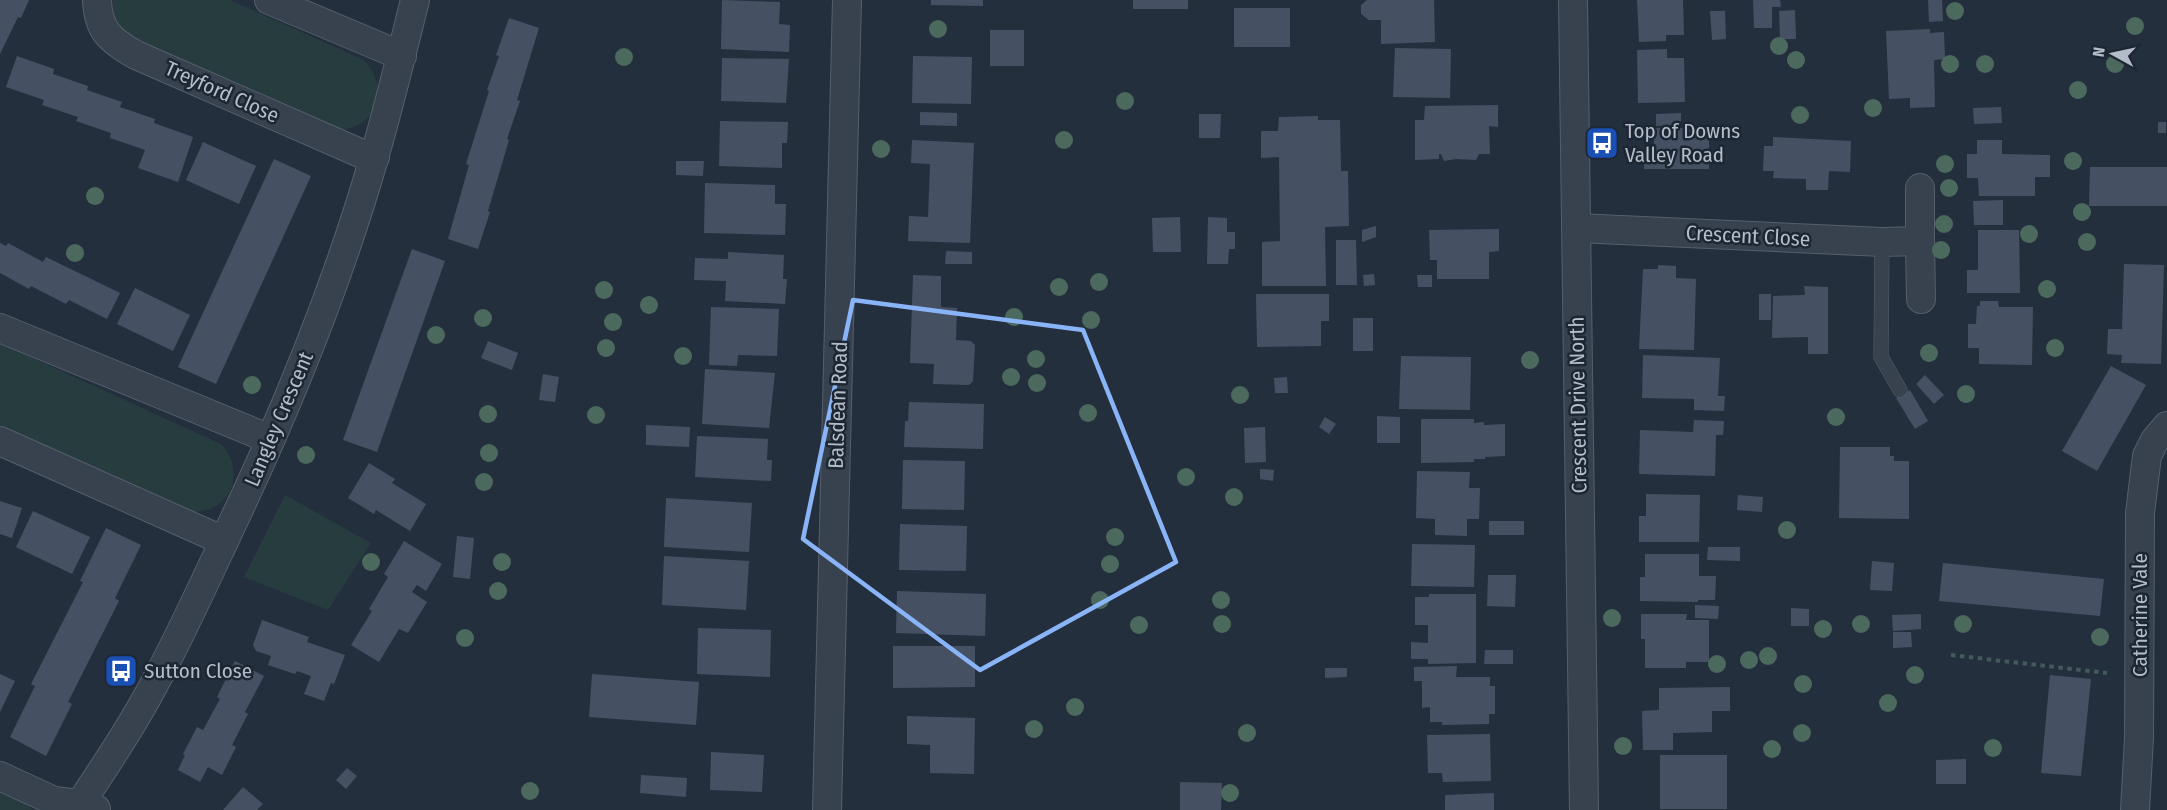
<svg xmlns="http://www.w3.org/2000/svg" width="2167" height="810" font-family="'Fira Sans Condensed',sans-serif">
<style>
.green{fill:#263c3f}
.building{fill:#455162}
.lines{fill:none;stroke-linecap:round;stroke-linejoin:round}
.service-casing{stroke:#565f6c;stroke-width:15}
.minor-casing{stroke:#565f6c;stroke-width:30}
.path{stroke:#44595c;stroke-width:4;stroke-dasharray:4.5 4.5;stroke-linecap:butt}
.service{stroke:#38414e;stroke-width:14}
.minor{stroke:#38414e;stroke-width:28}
.tree{fill:#4b6a5d}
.marked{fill:none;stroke:#8ab4f8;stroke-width:4.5;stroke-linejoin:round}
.labels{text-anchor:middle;stroke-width:5;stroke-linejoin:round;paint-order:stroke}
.street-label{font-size:21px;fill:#b4bcc9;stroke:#1d2633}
.poi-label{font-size:21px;fill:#b4bcc9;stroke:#1d2633;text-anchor:start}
</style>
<rect width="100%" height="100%" fill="#242f3e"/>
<g class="green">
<path d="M113,0H230L362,59C391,84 379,127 340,130L133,43L113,18Z"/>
<path d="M0,343L221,444C240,463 238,496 212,508C204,512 197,512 188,512L0,428Z"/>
<path d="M285,495L371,543L328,610L244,577Z"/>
<path d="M0,791L27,804L32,810H0Z"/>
</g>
<g class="building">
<path d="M0,0H29L21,18L18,17L0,54Z"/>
<path d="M722,0L780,2L779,24L790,25L789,52L721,49Z"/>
<path d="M931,0H983V6L931,5Z"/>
<rect x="1133" y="0" width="55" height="9"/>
<path d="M1367,0H1434L1435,42L1381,44V20H1369L1361,14V5Z"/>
<path d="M1637,0H1683L1684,35H1666V41L1639,42Z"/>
<path d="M1753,0H1780L1781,7H1772V28H1754Z"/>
<path d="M1928,0H1942L1943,21L1929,22Z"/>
<rect x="1234" y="8" width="56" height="39"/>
<path d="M1795,10L1796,39H1780L1779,11Z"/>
<path d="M1710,11H1725L1726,39L1712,40Z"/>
<path d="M509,18L539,28L517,100L520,101L507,139L509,140L488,211L490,212L478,249L448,239L469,165L466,164L489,91L487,90L499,56L496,55Z"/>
<path d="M1930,29V33L1944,32L1945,59L1934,60L1935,107L1910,108V98L1889,99L1886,31Z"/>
<rect x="990" y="30" width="34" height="36"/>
<path d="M1395,48L1451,49L1450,98L1393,97Z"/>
<path d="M1667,49V58H1684L1685,102L1638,103L1637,50Z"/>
<path d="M17,56L54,69L53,74L88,86L87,90L122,102L120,107L155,119L154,123L193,137L178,182L138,168L145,150L110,138L111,133L76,121L78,117L42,105L44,100L6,87Z"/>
<path d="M913,56L972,57L971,104L912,103Z"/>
<path d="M722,58L789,59L786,103L721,101Z"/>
<path d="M1498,105V127L1489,126L1490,154H1479L1476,160L1456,159L1444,161L1441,154H1439V159L1415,160V120H1424L1425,106Z"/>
<path d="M2001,107L2002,123L1974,124L1973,108Z"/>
<path d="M920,112L957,113V126L920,125Z"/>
<path d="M1681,113V125L1656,126V114Z"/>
<path d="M1199,114H1221L1220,138H1199Z"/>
<path d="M1318,116V120H1340L1341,171H1348L1349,226L1325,227L1326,286H1262V242L1280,241L1279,157L1261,158V131H1278L1279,117Z"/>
<path d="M720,121L788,122L787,143H782V168L719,166Z"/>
<rect x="2158" y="122" width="8" height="11"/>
<path d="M1654,128H1709V169H1644V146H1654Z"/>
<path d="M1596,136H1604L1603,159H1595Z"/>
<path d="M1773,137L1851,141L1850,172L1829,171L1828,190H1806V179L1773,178L1774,171H1763L1764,146H1773Z"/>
<path d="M912,140L974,143L970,243L908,241L909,216L928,217L929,191L930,164L911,163Z"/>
<path d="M1977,140H2002V154L2050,155V177H2035V196H1979L1978,178H1967V154H1977Z"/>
<path d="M203,142L256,166L239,204L186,180Z"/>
<path d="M274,159L311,176L216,384L178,367Z"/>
<path d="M676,161H704L703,176L676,175Z"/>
<path d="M2090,167H2167V206H2089Z"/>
<path d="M705,183L775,185V204H786L785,235L704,233Z"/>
<path d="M2003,200V225H1974L1973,201Z"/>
<path d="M1180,217L1181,252H1153L1152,218Z"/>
<path d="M1208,217L1227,218V232H1235V249H1229L1228,264H1207Z"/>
<path d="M1376,226V237L1362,242V230Z"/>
<path d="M1499,229V251L1489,252V279H1437V260H1430L1429,230Z"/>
<path d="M1978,230H2019L2020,293H1967V270H1978Z"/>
<path d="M1336,240H1356L1357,285H1336Z"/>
<path d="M0,243L6,246L8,243L43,262L46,257L120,293L107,319L69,300L66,304L31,286L29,289L0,273Z"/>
<path d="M412,249L445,261L377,452L343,440Z"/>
<path d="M946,251L972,252V264H945Z"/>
<path d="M728,252L784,255L783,279H787L785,304L725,301L726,281L694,280L695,258L728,259Z"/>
<path d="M2124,264L2164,265L2161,364L2121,363L2122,355L2107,354L2108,329H2122Z"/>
<path d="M1658,265L1676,266V278L1696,279L1694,350L1639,349L1643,269H1658Z"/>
<path d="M1374,274L1375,285L1364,286L1363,275Z"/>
<path d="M913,275L941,276V307L957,308L956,340L971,341L975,345L973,381L969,385L933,384L934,364L910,363Z"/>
<path d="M1417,275H1432V287H1418Z"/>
<path d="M1804,286L1828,287V354H1808V337L1772,338L1773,296L1805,295Z"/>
<path d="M135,288L190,315L173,351L117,324Z"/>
<path d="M1256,294H1329V321H1321V346L1257,347Z"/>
<rect x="1759" y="294" width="12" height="26"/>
<path d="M1980,301H1998L1999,307H2033L2032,365L1979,364V348H1968V324H1976L1977,306H1980Z"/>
<path d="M711,307L779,309L777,356L738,355L737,366L709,365Z"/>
<rect x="1353" y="318" width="20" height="33"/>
<path d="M488,341L518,353L512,370L481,358Z"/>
<path d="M1643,355L1720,358L1718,396H1725L1724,411L1694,410V399L1642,398Z"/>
<path d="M1401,356L1471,357L1470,410L1399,409Z"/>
<path d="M2111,366L2146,385L2097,471L2062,451Z"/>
<path d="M705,369L775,373L769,428L702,424Z"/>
<path d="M543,374L559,377L555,402L539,400Z"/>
<path d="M1925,375L1944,395L1934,404L1916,384Z"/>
<path d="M1287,377L1288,393H1275L1274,378Z"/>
<path d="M1910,390L1928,421L1915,429L1896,398Z"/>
<path d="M909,402L984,404L983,449L904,447L905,421H908Z"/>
<path d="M1377,416L1400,417V443H1377Z"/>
<path d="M1325,417L1336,424L1329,434L1319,427Z"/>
<path d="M1421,419H1474V423L1484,422V425L1505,424V456L1485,457V459H1474V462L1421,463Z"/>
<path d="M1694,420L1724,421L1723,435H1716L1715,476L1639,474L1640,430L1693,432Z"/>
<path d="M646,425L690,427L689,447L646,445Z"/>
<path d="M1265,427L1266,462L1245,463L1244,428Z"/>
<path d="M697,436L768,439L767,460H772L771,481L695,477Z"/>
<path d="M1840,447H1890V456H1894V461H1909V519L1839,518Z"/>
<path d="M903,460L965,461L964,510L902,509Z"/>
<path d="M369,463L395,479L392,483L426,504L410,531L376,510L374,514L348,498Z"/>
<path d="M1260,469L1274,470L1273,481L1260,479Z"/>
<path d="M1417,471L1470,472L1469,488H1480L1479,519H1467V536L1435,535V519L1416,518Z"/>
<path d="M1646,494L1700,495L1699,542H1639V516H1646Z"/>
<path d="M1738,495L1763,497L1762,512L1737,510Z"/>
<path d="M666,498L752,503L749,552L664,547Z"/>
<path d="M0,501L22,508L12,538L0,534Z"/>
<path d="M33,511L90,537L72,574L16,547Z"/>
<rect x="1489" y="521" width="35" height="14"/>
<path d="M900,524L967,526L966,571L899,570Z"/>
<path d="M106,528L141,545L115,598L119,601L68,702L72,704L46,756L10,737L35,686L31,684L83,582L80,581Z"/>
<path d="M457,536L474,538L470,579L453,577Z"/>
<path d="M404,541L442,564L426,591L417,585L412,592L427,602L408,633L399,629L379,662L351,645L372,611L369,609L388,577L384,574Z"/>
<path d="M1412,544L1475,545L1474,587L1411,586Z"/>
<path d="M1708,547H1740V561L1707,560Z"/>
<path d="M1645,554H1699V576H1716L1715,600H1698V602L1640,601V577H1645Z"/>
<path d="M664,556L749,561L746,610L662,605Z"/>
<path d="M1872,561L1894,563L1892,591L1870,590Z"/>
<path d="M1943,563L2104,579L2100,616L1939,601Z"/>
<path d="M1488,575H1516L1515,607L1487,606Z"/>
<path d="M897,591L986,594L985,636L896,633Z"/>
<path d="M1429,594H1476V663L1428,664V659H1411V642L1428,643V625H1415V597H1429Z"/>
<path d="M1695,605L1719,606L1718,619L1695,618Z"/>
<path d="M1791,608L1809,609V626H1791Z"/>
<path d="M1641,614H1687L1686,620H1709V662H1686V668H1645V639H1641Z"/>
<path d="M1921,614V629L1893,631L1892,615Z"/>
<path d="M262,620L309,637L307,642L345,655L334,684L331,683L324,701L304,694L311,676L297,671L295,674L268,665L271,656L256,651L253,645Z"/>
<path d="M698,628L771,630L770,677L697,674Z"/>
<path d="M1893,632H1911L1912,647L1893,648Z"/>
<path d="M893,646H975V687L893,688Z"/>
<path d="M1485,650H1513V664H1484Z"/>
<path d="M235,661L264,676L245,712L248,714L232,745L236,747L222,775L208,767L200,782L178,770L185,755L183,754L197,727L203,730L220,699L217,697Z"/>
<path d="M1457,666L1456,677H1490V686H1495V714H1489V724L1442,725V722H1430V707L1422,708V681H1414V667Z"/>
<path d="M1325,668H1347V677L1325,678Z"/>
<path d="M0,674L15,681L0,712Z"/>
<path d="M592,674L699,682L696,725L589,717Z"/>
<path d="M2050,675L2091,679L2081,776L2041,773Z"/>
<path d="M1730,687V711H1712V732L1673,733V750H1643L1642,711L1659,710V688Z"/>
<path d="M907,716L975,718L974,774L930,773V745L907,744Z"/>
<path d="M1490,734L1491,781L1443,782L1442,773H1428L1427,735Z"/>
<path d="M711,752L764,755L762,792L710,790Z"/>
<rect x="1660" y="755" width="67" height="54"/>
<path d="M1966,759V784H1936V760Z"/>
<path d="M347,768L357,776L346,789L336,780Z"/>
<path d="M641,775L687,778L686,797L640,793Z"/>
<path d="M1180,782L1222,783L1221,810H1180Z"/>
<path d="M243,787L263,804L257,810H223Z"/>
<path d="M1494,793V810H1445V795Z"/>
</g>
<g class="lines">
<g class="service-casing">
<path id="service" d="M1882,242L1881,357L1900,390"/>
</g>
<g class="minor-casing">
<g id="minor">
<path d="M97,0C98,31 111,41 136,55L360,153L375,157"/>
<path d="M269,0L402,56"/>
<path d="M1573,0L1584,810"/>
<path d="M1577,228L1882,242L1920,241V188"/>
<path d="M1920,241L1921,299"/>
<path d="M0,328L270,439"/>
<path d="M0,441L224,541"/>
<path d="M0,776L54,801L80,804L96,809"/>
<path d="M76,810C105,766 135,722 159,675C185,626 208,575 232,524C288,406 338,283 374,158C389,106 402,53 415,0"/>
<path d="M827,810L847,0"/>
<path d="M2135,810L2139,738L2140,513L2147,456L2155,440L2167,426"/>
</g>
</g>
<path class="path" d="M1951,655L2107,673"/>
<use href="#service" class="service"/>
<use href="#minor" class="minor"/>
</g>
<g class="tree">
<circle cx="1955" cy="11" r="9"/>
<circle cx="2135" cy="26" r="9"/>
<circle cx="938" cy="29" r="9"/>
<circle cx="1779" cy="46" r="9"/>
<circle cx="624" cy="57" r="9"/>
<circle cx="1796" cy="60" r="9"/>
<circle cx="1950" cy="64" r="9"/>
<circle cx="1985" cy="64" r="9"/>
<circle cx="2115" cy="64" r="9"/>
<circle cx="2078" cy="90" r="9"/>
<circle cx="1125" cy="101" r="9"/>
<circle cx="1873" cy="108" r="9"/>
<circle cx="1800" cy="115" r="9"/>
<circle cx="1064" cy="140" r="9"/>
<circle cx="881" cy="149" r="9"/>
<circle cx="2073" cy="161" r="9"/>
<circle cx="1945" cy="164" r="9"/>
<circle cx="1949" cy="188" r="9"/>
<circle cx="95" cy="196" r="9"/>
<circle cx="2082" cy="212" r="9"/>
<circle cx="1944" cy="224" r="9"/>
<circle cx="2029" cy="234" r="9"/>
<circle cx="2087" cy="242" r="9"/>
<circle cx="1941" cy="250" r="9"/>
<circle cx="75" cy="253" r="9"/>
<circle cx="1099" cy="282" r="9"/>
<circle cx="1059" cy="287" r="9"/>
<circle cx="2047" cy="289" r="9"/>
<circle cx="604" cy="290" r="9"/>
<circle cx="649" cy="305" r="9"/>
<circle cx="1014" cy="317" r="9"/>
<circle cx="483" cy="318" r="9"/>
<circle cx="1091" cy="320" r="9"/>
<circle cx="613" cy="322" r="9"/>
<circle cx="436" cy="335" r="9"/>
<circle cx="606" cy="348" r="9"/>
<circle cx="2055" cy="348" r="9"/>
<circle cx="1929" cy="353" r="9"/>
<circle cx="683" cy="356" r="9"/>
<circle cx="1036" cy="359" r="9"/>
<circle cx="1530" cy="360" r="9"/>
<circle cx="1011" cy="377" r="9"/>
<circle cx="1037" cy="383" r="9"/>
<circle cx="252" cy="385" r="9"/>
<circle cx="1966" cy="394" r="9"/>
<circle cx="1240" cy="395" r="9"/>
<circle cx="1088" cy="413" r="9"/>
<circle cx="488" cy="414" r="9"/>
<circle cx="596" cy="415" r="9"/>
<circle cx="1836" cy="417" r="9"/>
<circle cx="489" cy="453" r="9"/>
<circle cx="306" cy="455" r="9"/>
<circle cx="1186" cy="477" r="9"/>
<circle cx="484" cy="482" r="9"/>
<circle cx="1234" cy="497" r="9"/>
<circle cx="1787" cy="530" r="9"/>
<circle cx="1115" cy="537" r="9"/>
<circle cx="371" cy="562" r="9"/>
<circle cx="502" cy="562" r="9"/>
<circle cx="1110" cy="564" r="9"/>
<circle cx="498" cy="591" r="9"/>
<circle cx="1100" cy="600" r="9"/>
<circle cx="1221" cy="600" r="9"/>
<circle cx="1612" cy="618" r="9"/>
<circle cx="1222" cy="624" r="9"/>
<circle cx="1861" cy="624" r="9"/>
<circle cx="1963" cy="624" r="9"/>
<circle cx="1139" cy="625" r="9"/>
<circle cx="1823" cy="629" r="9"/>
<circle cx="2100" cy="637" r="9"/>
<circle cx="465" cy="638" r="9"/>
<circle cx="1768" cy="656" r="9"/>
<circle cx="1749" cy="660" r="9"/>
<circle cx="1717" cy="664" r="9"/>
<circle cx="1915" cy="675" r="9"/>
<circle cx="1803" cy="684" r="9"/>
<circle cx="1888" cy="703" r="9"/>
<circle cx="1075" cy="707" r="9"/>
<circle cx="1034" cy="729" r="9"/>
<circle cx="1247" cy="733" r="9"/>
<circle cx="1802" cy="733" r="9"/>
<circle cx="1623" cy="746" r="9"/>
<circle cx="1993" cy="748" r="9"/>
<circle cx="1772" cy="749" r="9"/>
<circle cx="530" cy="791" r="9"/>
<circle cx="1230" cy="793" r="9"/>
</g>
<path class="marked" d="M853,300L1083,330L1176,562L980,670L803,539Z"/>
<defs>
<g id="bus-square" transform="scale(1.725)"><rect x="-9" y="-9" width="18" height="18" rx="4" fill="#1a4fb4" stroke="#1d2633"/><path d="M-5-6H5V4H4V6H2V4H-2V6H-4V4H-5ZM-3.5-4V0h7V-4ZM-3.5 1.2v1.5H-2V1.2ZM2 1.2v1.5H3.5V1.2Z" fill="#fff"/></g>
</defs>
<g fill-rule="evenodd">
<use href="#bus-square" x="1602" y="143"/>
<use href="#bus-square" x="121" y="671"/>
</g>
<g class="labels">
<g class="street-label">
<text transform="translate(222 92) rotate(24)" y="7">Treyford Close</text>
<text transform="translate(1748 236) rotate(3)" y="7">Crescent Close</text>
<text transform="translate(838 405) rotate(-88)" y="7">Balsdean Road</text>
<text transform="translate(1578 405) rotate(-91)" y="7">Crescent Drive North</text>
<text transform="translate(279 419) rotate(-67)" y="7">Langley Crescent</text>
<text transform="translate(2140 615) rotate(-90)" y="7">Catherine Vale</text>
</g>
<g class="poi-label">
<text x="1625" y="138">Top of Downs<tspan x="1625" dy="24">Valley Road</tspan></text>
<text x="144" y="678">Sutton Close</text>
</g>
</g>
<g transform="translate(2113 54) rotate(278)" stroke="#1d2633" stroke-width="4.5" paint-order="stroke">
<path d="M0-4.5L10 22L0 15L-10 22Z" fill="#b4bcc9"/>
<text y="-9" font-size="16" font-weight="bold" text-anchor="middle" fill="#b4bcc9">N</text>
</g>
</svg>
